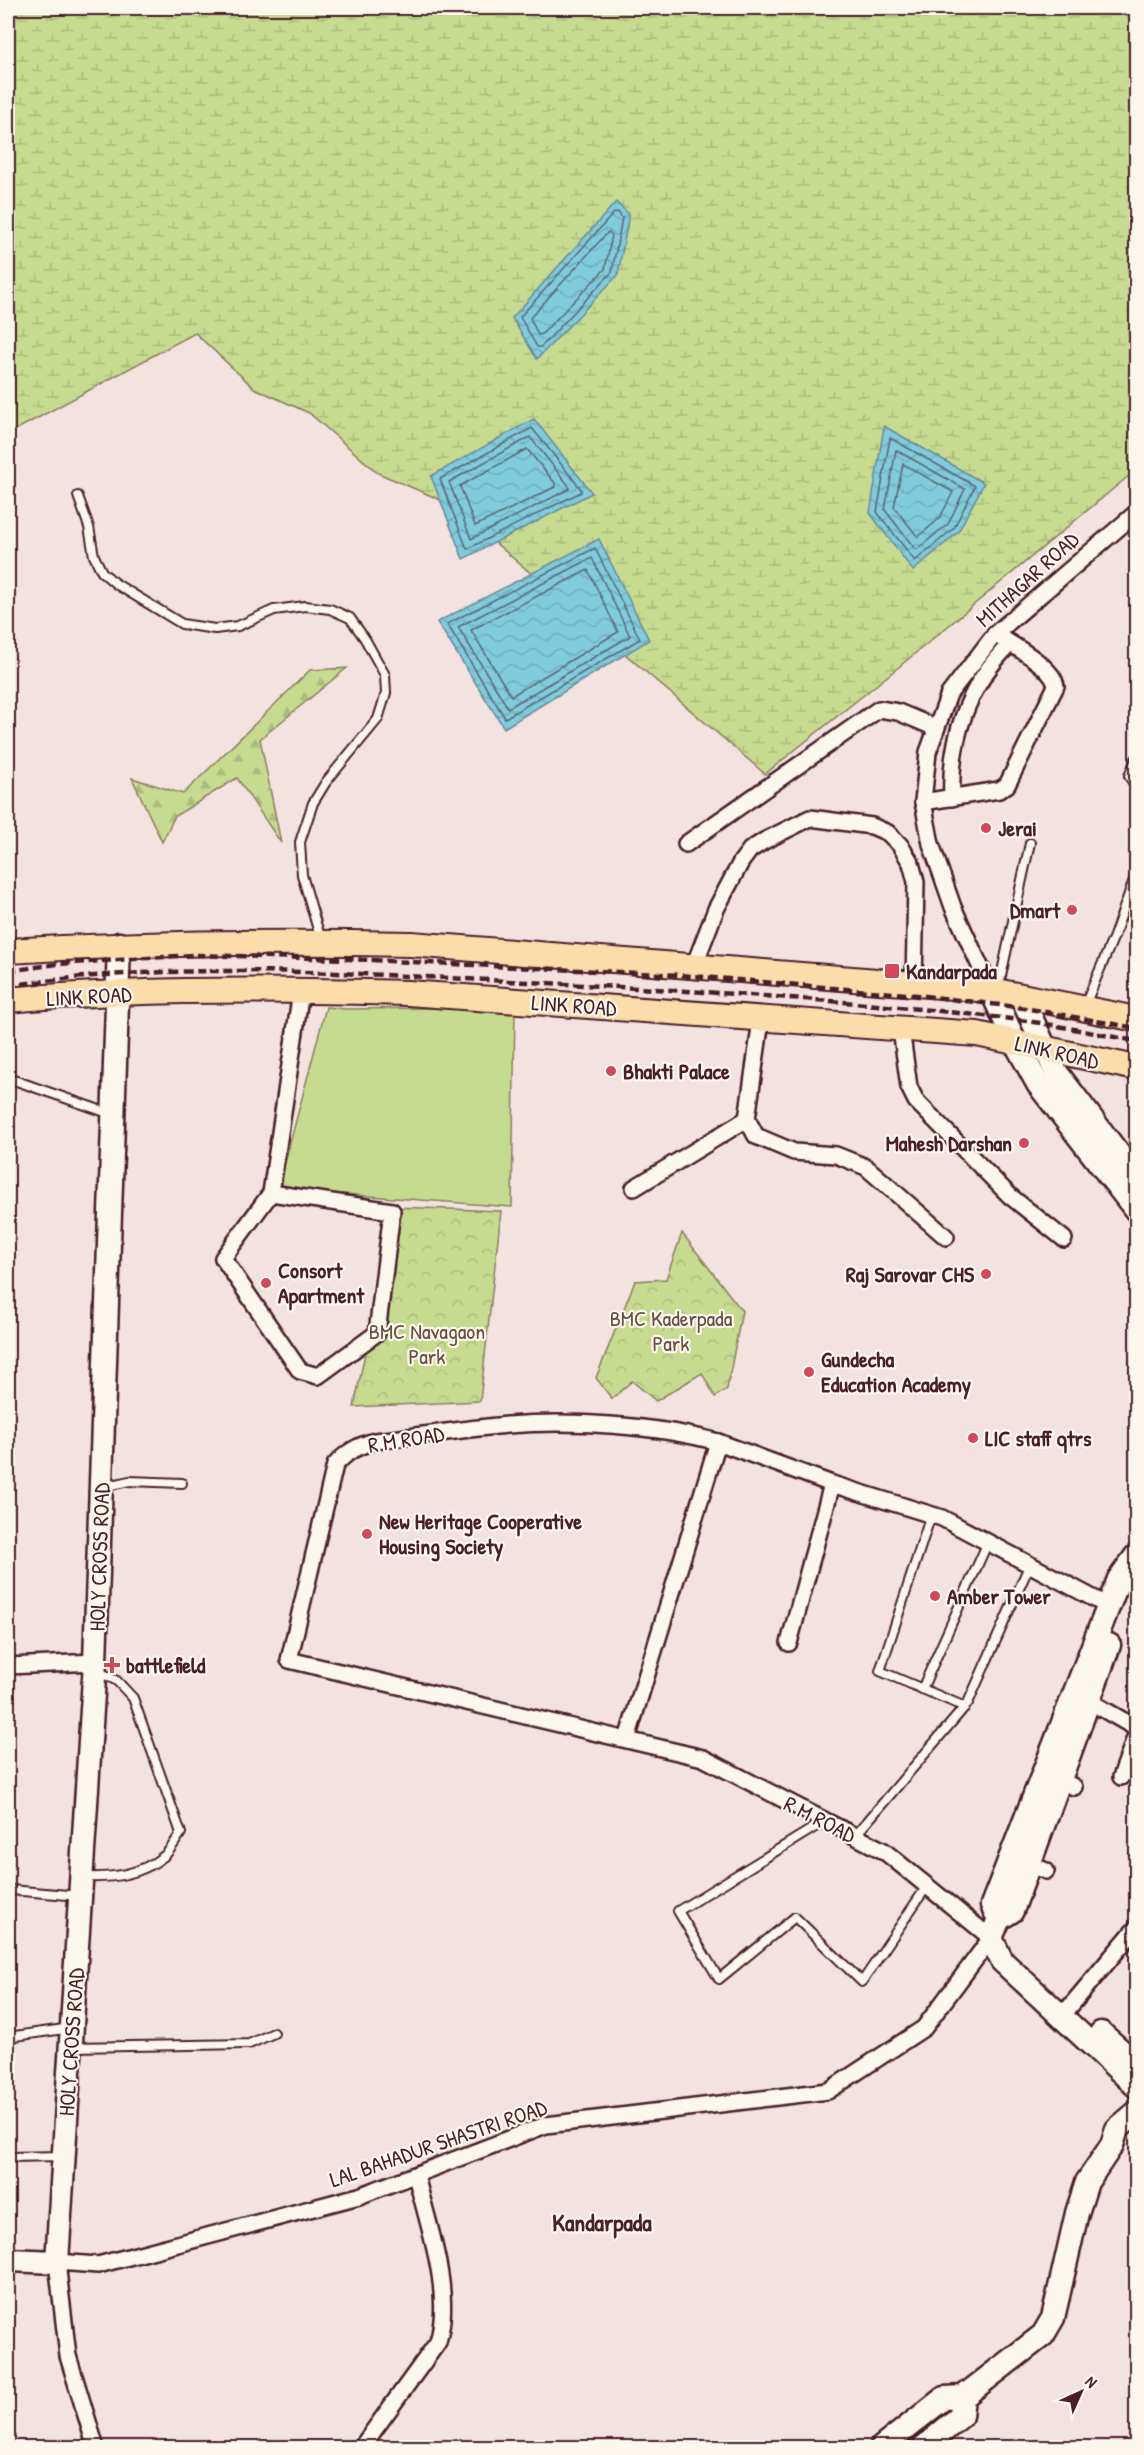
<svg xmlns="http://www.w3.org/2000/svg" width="1144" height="2455" font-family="'Patrick Hand',sans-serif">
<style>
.forest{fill:url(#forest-firs);stroke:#887d5e;stroke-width:1.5}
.wetland{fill:url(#wetland-marsh);stroke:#887d5e;stroke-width:1.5}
.park{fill:url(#park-crowns);stroke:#887d5e;stroke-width:1.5}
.garden{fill:#c6db90;stroke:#887d5e;stroke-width:1.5}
.water{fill:url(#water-waves);stroke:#6a8796;stroke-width:1.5}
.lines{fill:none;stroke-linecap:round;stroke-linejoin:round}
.shore{stroke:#5f6472;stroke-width:1.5}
.lane-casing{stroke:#4a1f2b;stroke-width:12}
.street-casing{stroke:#4a1f2b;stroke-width:20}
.secondary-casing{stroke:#4a1f2b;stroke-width:27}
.primary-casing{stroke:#4a1f2b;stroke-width:28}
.lane{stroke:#fbf7ec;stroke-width:8}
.street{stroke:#fbf7ec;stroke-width:15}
.secondary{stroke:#fbf7ec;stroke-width:22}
.primary{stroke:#faddab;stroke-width:24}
.rail{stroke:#4a1f2b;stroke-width:4.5;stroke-dasharray:9 4.5;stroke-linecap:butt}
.poi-dot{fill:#d1495b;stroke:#fbf7ec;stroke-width:2}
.labels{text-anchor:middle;stroke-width:4.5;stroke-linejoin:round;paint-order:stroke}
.street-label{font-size:22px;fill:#4a1f2b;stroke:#fbf7ec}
.poi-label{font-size:22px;font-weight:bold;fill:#4a1f2b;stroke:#fbf7ec;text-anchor:start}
.park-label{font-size:22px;fill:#694e44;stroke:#fbf7ec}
.neighbourhood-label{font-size:24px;font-weight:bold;fill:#4a1f2b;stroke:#fbf7ec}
</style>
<defs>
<pattern id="forest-firs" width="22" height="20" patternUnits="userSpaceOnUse" patternTransform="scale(1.5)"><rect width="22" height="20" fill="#c6db90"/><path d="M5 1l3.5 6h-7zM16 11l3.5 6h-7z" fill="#acbc7c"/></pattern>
<pattern id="wetland-marsh" width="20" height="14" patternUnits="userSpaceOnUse" patternTransform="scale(1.5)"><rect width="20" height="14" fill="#c6db90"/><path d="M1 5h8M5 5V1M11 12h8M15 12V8" fill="none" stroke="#acbc7c"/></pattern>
<pattern id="park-crowns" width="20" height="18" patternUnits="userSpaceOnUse" patternTransform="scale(1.5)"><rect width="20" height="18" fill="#c6db90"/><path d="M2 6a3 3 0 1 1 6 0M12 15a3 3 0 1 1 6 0" fill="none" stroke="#acbc7c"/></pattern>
<pattern id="water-waves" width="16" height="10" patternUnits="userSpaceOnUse" patternTransform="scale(1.5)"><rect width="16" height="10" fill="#7fccdd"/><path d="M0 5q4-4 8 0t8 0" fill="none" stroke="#6fafbe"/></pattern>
</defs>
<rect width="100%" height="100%" fill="#f4e2e1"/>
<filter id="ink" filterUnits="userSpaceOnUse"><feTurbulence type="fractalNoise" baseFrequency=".0167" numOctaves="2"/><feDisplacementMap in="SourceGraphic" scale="12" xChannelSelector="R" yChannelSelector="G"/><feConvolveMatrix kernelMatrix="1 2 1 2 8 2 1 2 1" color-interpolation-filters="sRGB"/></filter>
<g filter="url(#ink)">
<path class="forest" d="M347,668L260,739L281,843L237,778L175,816L162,842L132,778L183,794L310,670Z"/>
<path class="wetland" d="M8,8H1136V470L900,666L765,774L450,504L378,473L309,413L254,388L195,333L8,434Z"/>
<g class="park">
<path d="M395,1207L501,1211L480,1401L354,1407Z"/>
<path d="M682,1233L742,1311L727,1389L715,1397L702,1373L656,1401L632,1381L612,1399L596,1378L635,1281L666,1279Z"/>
</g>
<path class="garden" d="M326,1007L346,1009L515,1007L512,1207L278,1189Z"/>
<g class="water">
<path d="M616,202L629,214L618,275L537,359L512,318Z"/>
<path d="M534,419L592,493L463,559L431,476Z"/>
<path d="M884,426L984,483L958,532L913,571L870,513Z"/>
<path d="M599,539L649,640L504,728L437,622Z"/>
</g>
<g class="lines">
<g class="shore">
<path d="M618,212L622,218L612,272L541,347H537L520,317L614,213Z"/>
<path d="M608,232L612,235L605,269L542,334L538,335L530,318Z"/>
<path d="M532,428L581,489V492L467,549L440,479Z"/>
<path d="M530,437L569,486V489L471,539L449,482Z"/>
<path d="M890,438L975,486L954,528L915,561L877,512Z"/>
<path d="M527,449L555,483V487L475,526L460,486Z"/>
<path d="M896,450L965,489L948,524L916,550L885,510Z"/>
<path d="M903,464L953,492L940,518L918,537L894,507Z"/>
<path d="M595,548L640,639L505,718L447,624Z"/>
<path d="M592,558L630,636L508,708L458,627Z"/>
<path d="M588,570L618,632L511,696L471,630Z"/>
</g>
<g class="lane-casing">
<g id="lane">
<path d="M78,496L89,527L94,556L102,572L116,584L182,624L215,629L238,626L274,610L305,606L330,609L350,618L365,639L385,675L386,693L378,719L326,782L313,803L300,842L302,875L321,940"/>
<path d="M1136,759L1129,776L1136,787"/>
<path d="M998,990L1030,843"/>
<path d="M1085,1005L1114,936L1136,874"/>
<path d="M8,1078L111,1114"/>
<path d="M103,1487L129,1481L182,1483"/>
<path d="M931,1515L880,1671L965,1707"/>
<path d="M922,1689L988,1542"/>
<path d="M825,1821L678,1911L719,1979L795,1917L862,1982L927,1886"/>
<path d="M855,1836L968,1703L1030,1564"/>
<path d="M85,1877C114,1878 140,1875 164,1856C171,1850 176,1840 181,1833L133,1698L117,1681L96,1670"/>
<path d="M11,1890L79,1896"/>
<path d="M8,2037L71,2028"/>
<path d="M72,2047L249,2044L274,2033"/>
<path d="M8,2157L63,2156"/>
</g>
</g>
<g class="street-casing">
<g id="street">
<path d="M952,798C949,739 968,685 1010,644"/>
<path d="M923,802L999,790L1007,785L1056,686C1053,666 1012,645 995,634"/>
<path d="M686,844L879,709L898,712L936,728"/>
<path d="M694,966L716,909L741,862L750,850L764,841L810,818L872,826L888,833L900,845L911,863L916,882L914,984"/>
<path d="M991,990L953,907L931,844L923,802L928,752L949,694L995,634L1136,513"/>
<path d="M901,1029L909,1087L916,1101L1010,1196L1064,1239"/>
<path d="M747,1119L756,1136L794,1152L836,1155L866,1167L946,1237"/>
<path d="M634,1188L747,1119L761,1020"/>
<path d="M271,1193L392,1211L377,1333L318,1376L300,1371L223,1258L271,1193L301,991"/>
<path d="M718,1442L832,1484L942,1518L1108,1606"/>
<path d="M789,1643L832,1484"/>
<path d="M8,1666L95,1662"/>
<path d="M1082,1697L1136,1728"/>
<path d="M1052,1776L1074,1787"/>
<path d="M1121,1777L1136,1735"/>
<path d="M1022,1861L1046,1871"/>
<path d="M1062,2016L1136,1928"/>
<path d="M96,2448L68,2356L57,2262L98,2265L359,2196L546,2125L828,2091L924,2028L991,1938L884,1851L703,1758L289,1660L335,1465C347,1452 357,1446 375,1441C419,1436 463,1429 507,1425C573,1420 655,1425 718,1442L627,1739"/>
<path d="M361,2448L438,2342C453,2291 428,2226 416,2175"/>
</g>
</g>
<g class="secondary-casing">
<g id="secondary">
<path d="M991,990L1015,1042L1038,1084L1136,1210"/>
<path d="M1021,996L1056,1072L1136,1177"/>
<path d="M999,1919L992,1905L1119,1579L1136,1556"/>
<path d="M991,1938L999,1919L1012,1911L1109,1645"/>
<path d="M991,1938L1002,1961L1136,2086"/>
<path d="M1101,2033L1136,2064"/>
<path d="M8,2260L57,2262L95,1662L119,944"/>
<path d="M881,2448L944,2398L963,2397L1043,2335L1053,2318L1077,2213L1087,2182L1112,2145L1117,2129L1136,2113"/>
<path d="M923,2448L961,2416L963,2397"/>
</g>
</g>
<g class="primary-casing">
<g id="primary">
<path d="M8,951C142,943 276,941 411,944L991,990L1136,1019"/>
<path d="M8,1000C138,988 277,989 408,993L977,1034L1136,1068"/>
</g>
</g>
<use href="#lane" class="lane"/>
<use href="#street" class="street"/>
<use href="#secondary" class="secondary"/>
<use href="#primary" class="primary"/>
<g class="rail">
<path d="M8,971L58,964L193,955L349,959L680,975L917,995L1024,1008L1136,1028"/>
<path d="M8,986C173,961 341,973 508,981C678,990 849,999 1019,1020C1058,1025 1097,1034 1136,1041"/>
</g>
</g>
</g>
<g class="poi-dot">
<circle cx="986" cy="828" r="6"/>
<circle cx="1072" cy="910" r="6"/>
<rect x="884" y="963" width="16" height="16" rx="3"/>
<circle cx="611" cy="1071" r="6"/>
<circle cx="1024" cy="1143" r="6"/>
<circle cx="986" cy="1274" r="6"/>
<circle cx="266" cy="1283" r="6"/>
<circle cx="809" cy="1372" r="6"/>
<circle cx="973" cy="1438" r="6"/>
<circle cx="367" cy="1534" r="6"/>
<circle cx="935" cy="1596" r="6"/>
<path d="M109 1656h6v6h6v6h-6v6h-6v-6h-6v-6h6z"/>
</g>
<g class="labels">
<g class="street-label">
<text transform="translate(1027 579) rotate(-42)" y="8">MITHAGAR ROAD</text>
<text transform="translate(89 996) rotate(-3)" y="8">LINK ROAD</text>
<text transform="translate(574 1005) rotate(4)" y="8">LINK ROAD</text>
<text transform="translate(1057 1052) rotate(13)" y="8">LINK ROAD</text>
<text transform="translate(406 1439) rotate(-9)" y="8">R M ROAD</text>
<text transform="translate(99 1557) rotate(-88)" y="8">HOLY CROSS ROAD</text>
<text transform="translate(820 1819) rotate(27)" y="8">R M ROAD</text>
<text transform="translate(71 2042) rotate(-86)" y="8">HOLY CROSS ROAD</text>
<text transform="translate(438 2143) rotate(-19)" y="8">LAL BAHADUR SHASTRI ROAD</text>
</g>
<g class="poi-label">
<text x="998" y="836">Jerai</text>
<text x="1060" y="918" text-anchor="end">Dmart</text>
<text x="906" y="979">Kandarpada</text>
<text x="623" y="1079">Bhakti Palace</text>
<text x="1012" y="1151" text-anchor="end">Mahesh Darshan</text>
<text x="278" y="1278">Consort<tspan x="278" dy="25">Apartment</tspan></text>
<text x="974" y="1282" text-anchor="end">Raj Sarovar CHS</text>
<text x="821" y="1367">Gundecha<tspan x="821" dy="25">Education Academy</tspan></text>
<text x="985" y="1446">LIC staff qtrs</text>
<text x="379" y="1529">New Heritage Cooperative<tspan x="379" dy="25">Housing Society</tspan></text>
<text x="947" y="1604">Amber Tower</text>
<text x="126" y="1673">battlefield</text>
</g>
<g class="park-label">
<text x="671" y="1326">BMC Kaderpada<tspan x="671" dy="25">Park</tspan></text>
<text x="427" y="1339">BMC Navagaon<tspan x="427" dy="25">Park</tspan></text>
</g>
<g class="neighbourhood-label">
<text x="602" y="2231">Kandarpada</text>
</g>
</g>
<rect width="1144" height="2455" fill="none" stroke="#fbf7ec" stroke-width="30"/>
<rect x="15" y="15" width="1114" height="2425" fill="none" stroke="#4a1f2b" stroke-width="2" filter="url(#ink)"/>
<g transform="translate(1081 2392) rotate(45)" stroke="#fbf7ec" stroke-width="4.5" paint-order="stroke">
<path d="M0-4.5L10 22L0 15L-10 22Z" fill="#4a1f2b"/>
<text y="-9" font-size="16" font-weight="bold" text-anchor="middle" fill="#4a1f2b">N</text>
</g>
</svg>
